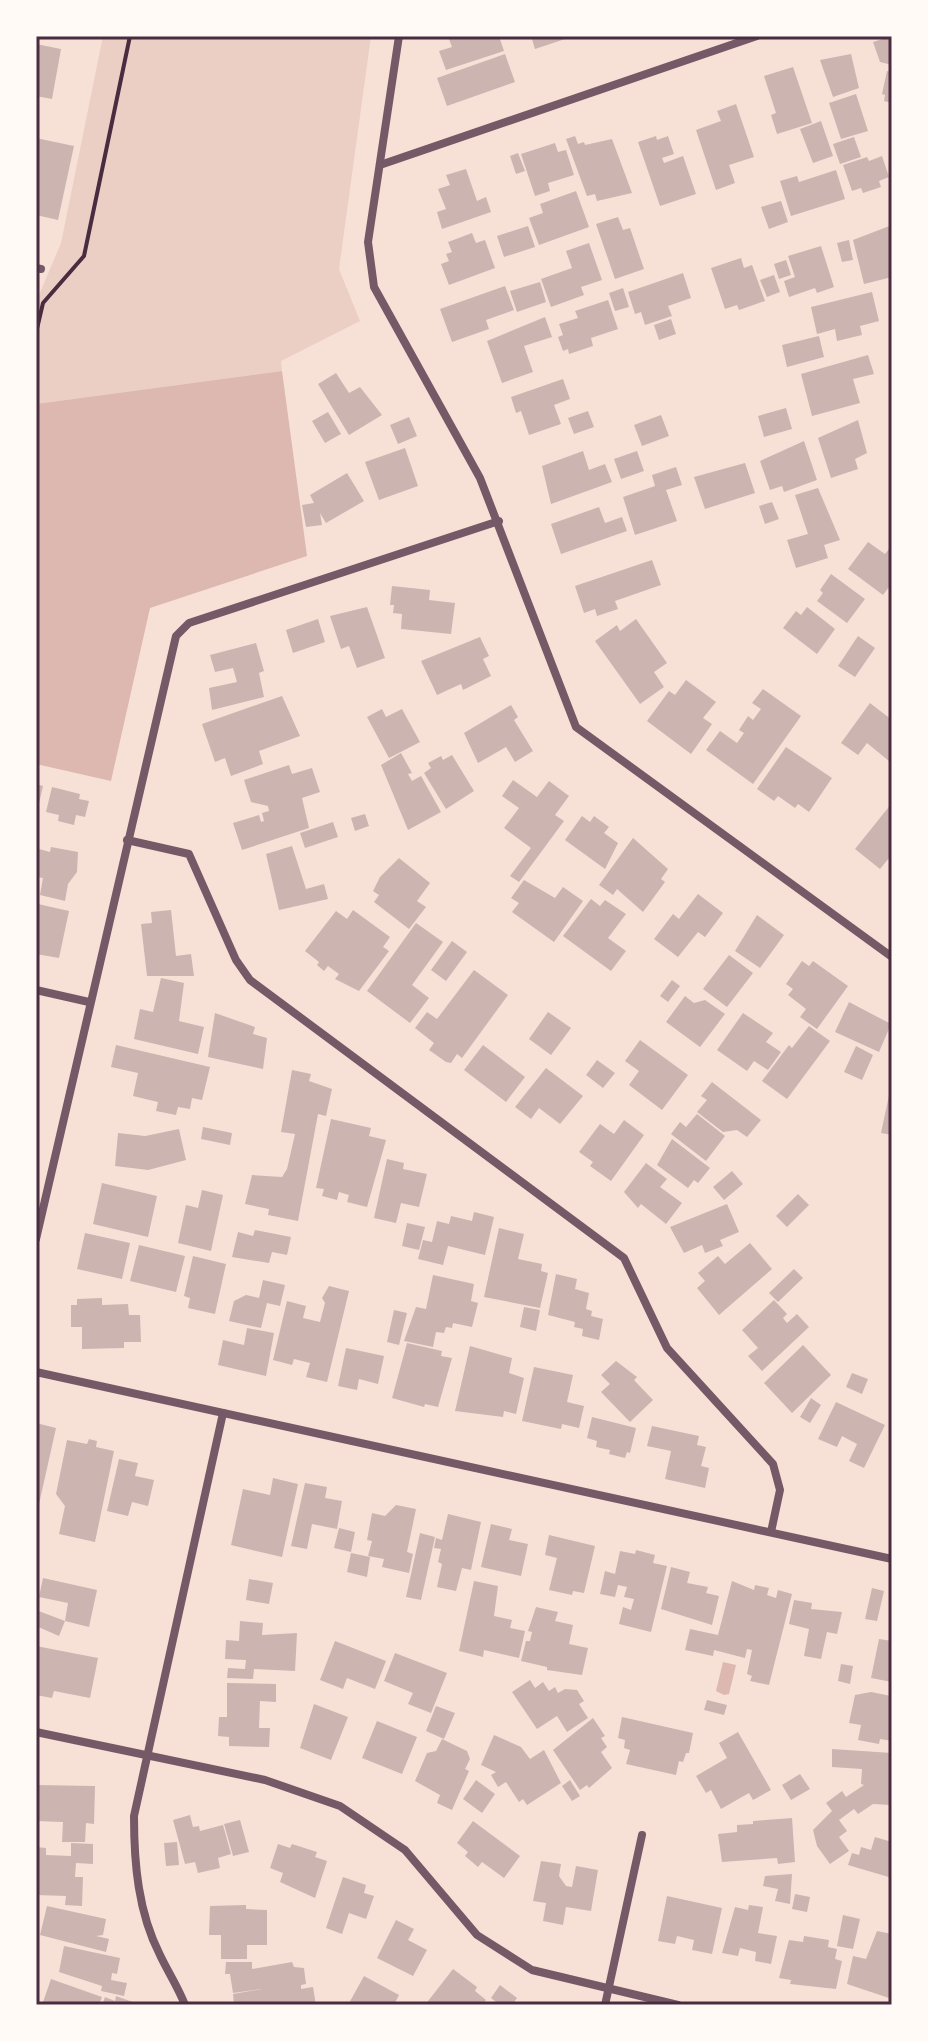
<svg xmlns="http://www.w3.org/2000/svg" width="928" height="2041" font-family="'Roboto Condensed',sans-serif">
<style>
.green{fill:#ebcfc5}
.water{fill:#dcb8b0}
.building{fill:#ccb4b1}
.lines{fill:none;stroke-linecap:round;stroke-linejoin:round}
.path{stroke:#4a2c40;stroke-width:4}
.minor{stroke:#755966;stroke-width:8}
.neatline{fill:none;stroke:#4a2c40;stroke-width:3}
</style>
<rect width="100%" height="100%" fill="#f7e1d7"/>
<path class="green" d="M103,36H371L339,269L360,321L281,361L282,371L36,404V302L61,243Z"/>
<g class="water">
<path d="M282,371L307,556L150,608L111,781L36,764V404Z"/>
<path d="M723,1662L736,1665L729,1694L724,1695L716,1691Z"/>
</g>
<g class="building">
<path d="M458,36H499L504,51L446,70L439,51L452,47L449,39Z"/>
<path d="M531,36H571V37L535,49Z"/>
<path d="M892,36V65L880,62L873,42Z"/>
<path d="M36,44L61,49L52,99L36,96Z"/>
<path d="M505,54L515,82L447,106L437,78Z"/>
<path d="M851,54L859,88L833,97L820,60Z"/>
<path d="M793,67L812,123L777,134L771,115L776,113L764,76Z"/>
<path d="M887,71L892,72V103L884,101L885,95L882,94Z"/>
<path d="M856,94L868,131L841,139L829,103Z"/>
<path d="M736,104L754,157L729,165L735,183L716,190L696,130L721,121L717,111Z"/>
<path d="M821,121L833,156L813,163L800,129Z"/>
<path d="M575,136L578,144L584,142L585,145L612,139L632,193L597,201L595,194L587,196L566,139Z"/>
<path d="M656,136L657,140L668,136L674,154L662,158L664,163L683,156L696,194L660,206L638,142Z"/>
<path d="M854,137L861,157L840,164L833,144Z"/>
<path d="M36,138L74,146L58,220L36,215Z"/>
<path d="M555,143L558,152L566,150L574,175L548,183L550,191L535,196L521,154Z"/>
<path d="M518,153L525,171L516,174L510,156Z"/>
<path d="M882,156L889,177L879,181L881,187L863,193L861,188L852,191L843,165L867,157L869,161Z"/>
<path d="M466,169L477,201L486,197L491,212L442,229L437,212L446,209L438,189L450,185L446,175Z"/>
<path d="M836,170L845,199L791,216L780,181L797,176L799,182Z"/>
<path d="M576,191L589,227L539,245L529,218L543,213L540,204Z"/>
<path d="M781,201L788,222L769,229L761,207Z"/>
<path d="M618,217L623,230L630,228L644,269L615,279L596,224Z"/>
<path d="M892,225V277L864,284L853,240Z"/>
<path d="M528,226L535,247L504,257L497,236Z"/>
<path d="M472,233L476,243L485,240L495,268L449,285L441,264L449,261L446,254L452,252L448,242Z"/>
<path d="M849,240L853,260L842,262L837,243Z"/>
<path d="M589,243L602,280L581,287L584,295L551,307L541,279L572,268L566,251Z"/>
<path d="M821,246L834,287L817,293L815,288L789,297L784,281L795,277L788,256Z"/>
<path d="M741,258L744,268L752,265L765,301L739,310L737,305L725,309L711,268Z"/>
<path d="M786,260L791,275L779,279L774,264Z"/>
<path d="M683,273L691,298L668,306L672,316L645,325L641,312L635,314L628,292Z"/>
<path d="M774,275L780,292L767,297L760,280Z"/>
<path d="M540,282L546,302L517,312L510,291Z"/>
<path d="M505,286L514,310L486,320L489,329L452,342L440,309Z"/>
<path d="M623,288L629,307L615,311L609,293Z"/>
<path d="M872,292L879,321L860,326L862,335L837,341L835,329L817,334L811,307Z"/>
<path d="M608,300L618,329L591,338L593,346L569,354L568,349L563,351L558,337L563,335L559,324L578,318L575,311Z"/>
<path d="M545,317L552,337L524,346L533,372L502,383L487,341Z"/>
<path d="M671,319L676,334L659,340L654,325Z"/>
<path d="M819,336L824,357L787,367L782,345Z"/>
<path d="M868,355L874,374L853,379L860,403L812,416L801,374Z"/>
<path d="M336,373L349,393L360,387L382,415L349,435L318,384Z"/>
<path d="M563,379L570,399L554,405L561,424L529,435L521,411L516,413L511,397Z"/>
<path d="M786,408L792,429L764,437L758,416Z"/>
<path d="M588,411L594,427L574,434L568,418Z"/>
<path d="M328,412L341,434L325,443L312,421Z"/>
<path d="M661,415L669,436L642,446L634,425Z"/>
<path d="M409,417L417,436L398,444L390,425Z"/>
<path d="M858,420L867,453L855,459L858,469L831,478L818,438Z"/>
<path d="M804,441L817,480L784,492L782,486L770,490L760,461Z"/>
<path d="M405,448L418,486L379,500L365,462Z"/>
<path d="M583,451L589,470L605,464L612,482L551,504L542,466Z"/>
<path d="M637,451L644,471L621,479L614,459Z"/>
<path d="M745,463L755,493L705,509L694,477Z"/>
<path d="M676,467L682,485L666,490L677,521L635,535L623,497L655,486L652,475Z"/>
<path d="M347,473L364,501L326,523L320,513L322,525L306,527L302,505L314,503L310,495Z"/>
<path d="M818,488L840,540L824,545L828,558L796,568L787,540L808,534L795,495Z"/>
<path d="M772,502L779,519L765,524L759,506Z"/>
<path d="M599,507L605,523L622,517L627,531L561,554L551,524Z"/>
<path d="M868,542L885,554L889,549L892,551V583L883,595L848,569Z"/>
<path d="M652,560L661,585L615,601L618,609L597,616L595,609L584,613L575,586Z"/>
<path d="M831,574L865,599L847,623L817,601L823,593L820,590Z"/>
<path d="M392,586L430,590L429,600L455,603L451,634L401,629L402,614L393,613L394,605H390Z"/>
<path d="M367,607L385,658L357,668L349,646L341,649L330,616Z"/>
<path d="M807,607L835,629L817,654L783,628L796,611L801,615Z"/>
<path d="M318,619L325,642L293,653L286,630Z"/>
<path d="M636,619L667,663L654,672L664,687L640,704L595,641L617,625L620,631Z"/>
<path d="M858,636L875,648L855,677L838,666Z"/>
<path d="M480,637L489,656L483,659L491,676L463,690L461,684L437,695L421,661Z"/>
<path d="M256,643L264,671L259,673L264,697L212,710L209,688L237,682L233,668L215,672L210,655Z"/>
<path d="M686,680L716,702L703,718L712,724L691,754L647,721L669,691L675,695Z"/>
<path d="M763,689L801,716L753,784L706,750L720,731L737,743L744,733L739,730L748,716L753,720L761,709L752,703Z"/>
<path d="M282,696L300,736L259,751L263,764L231,776L225,758L215,762L202,724Z"/>
<path d="M870,703L892,720L889,761L867,743L858,755L841,743Z"/>
<path d="M511,705L518,717L514,720L533,751L515,762L506,747L478,763L464,733Z"/>
<path d="M382,709L386,717L402,709L420,742L389,758L367,717Z"/>
<path d="M786,747L832,778L809,812L798,804L795,808L778,796L774,801L757,789Z"/>
<path d="M401,753L412,773L408,774L412,781L421,776L441,812L408,830L381,765Z"/>
<path d="M452,755L474,791L446,809L424,773L431,768L428,763L441,756L443,760Z"/>
<path d="M289,765L292,774L312,768L320,792L302,798L309,828L242,850L233,823L259,815L261,822L264,821L262,813L269,811L268,806L251,802L244,780Z"/>
<path d="M513,780L537,797L549,781L569,796L555,815L564,821L519,882L510,876L531,848L504,828L519,808L502,796Z"/>
<path d="M36,784L43,786L37,812H36Z"/>
<path d="M52,787L80,794L79,799L89,801L85,817L76,815L74,825L58,821L59,815L46,812Z"/>
<path d="M892,803V861L889,858L880,869L855,849Z"/>
<path d="M365,814L369,826L355,831L351,818Z"/>
<path d="M582,816L590,822L594,816L609,827L604,833L618,843L605,869L565,840Z"/>
<path d="M333,822L338,837L305,848L300,833Z"/>
<path d="M633,838L668,869L661,879L665,882L643,912L617,889L613,895L599,885Z"/>
<path d="M292,846L306,889L324,884L328,899L279,910L266,854Z"/>
<path d="M51,847L78,852L77,872L68,884L65,901L40,895L43,878L36,877L39,849L50,852Z"/>
<path d="M399,858L430,883L417,901L426,907L409,929L374,902L379,895L373,891L380,877Z"/>
<path d="M524,880L555,898L563,887L583,901L554,942L512,912L519,903L511,898Z"/>
<path d="M698,894L723,913L705,937L698,932L678,957L654,939L673,914L679,919Z"/>
<path d="M591,899L600,906L605,900L626,914L608,938L626,951L611,971L563,936Z"/>
<path d="M38,904L69,911L59,958L36,954Z"/>
<path d="M171,910L176,956L191,954L194,976H147L141,924L152,923L151,912Z"/>
<path d="M353,910L390,937L383,947L389,951L359,991L335,979L339,974L328,966L324,971L317,965L319,962L305,951L336,911L347,919Z"/>
<path d="M757,915L784,935L760,968L735,951Z"/>
<path d="M416,923L443,942L412,985L429,998L410,1023L367,991Z"/>
<path d="M452,941L467,952L446,981L431,970Z"/>
<path d="M729,955L753,973L727,1007L703,989Z"/>
<path d="M802,961L809,966L813,961L848,986L817,1029L800,1017L806,1009L788,995L793,989L786,984Z"/>
<path d="M474,970L508,995L462,1058L457,1054L451,1063L446,1062L429,1050L434,1043L415,1028L427,1012L437,1019Z"/>
<path d="M161,978L184,983L179,1021L204,1027L198,1054L134,1039L140,1009L153,1012Z"/>
<path d="M672,980L680,986L668,1002L660,996Z"/>
<path d="M685,996L694,1003L705,1000L725,1014L700,1047L666,1022Z"/>
<path d="M849,1002L891,1024L879,1052L835,1032Z"/>
<path d="M548,1012L571,1028L551,1055L529,1039Z"/>
<path d="M215,1013L255,1027L253,1034L267,1038L263,1069L208,1057Z"/>
<path d="M743,1013L773,1033L766,1042L781,1052L768,1070L754,1061L747,1071L717,1050Z"/>
<path d="M809,1026L830,1041L787,1099L762,1081L789,1045L792,1048Z"/>
<path d="M640,1040L688,1075L662,1110L629,1085L639,1071L625,1061Z"/>
<path d="M116,1045L210,1067L202,1100L192,1098L190,1109L178,1107L176,1115L156,1111L158,1102L133,1096L138,1073L111,1067Z"/>
<path d="M483,1045L525,1077L506,1102L464,1070Z"/>
<path d="M856,1046L873,1055L862,1080L844,1072Z"/>
<path d="M597,1060L615,1073L603,1088L586,1075Z"/>
<path d="M546,1068L583,1096L560,1124L539,1108L531,1119L515,1107Z"/>
<path d="M292,1070L311,1074L309,1081L332,1089L326,1116L318,1114L298,1221L268,1215L269,1209L245,1204L252,1175L282,1177L287,1169L295,1134L281,1132Z"/>
<path d="M712,1082L761,1120L747,1137L737,1130L723,1132L697,1112L707,1100L701,1096Z"/>
<path d="M891,1086H892V1135L881,1133Z"/>
<path d="M697,1114L725,1136L706,1161L671,1134L680,1122L686,1127Z"/>
<path d="M331,1119L371,1128L369,1136L386,1140L367,1207L347,1202L349,1195L339,1192L337,1200L322,1196L324,1189L316,1188Z"/>
<path d="M624,1120L644,1135L611,1181L590,1166L593,1162L579,1152L600,1124L614,1134Z"/>
<path d="M203,1127L232,1133L230,1145L201,1139Z"/>
<path d="M179,1129L186,1160L148,1170L115,1166L118,1133L145,1136Z"/>
<path d="M672,1139L710,1168L698,1183L694,1180L688,1188L657,1165Z"/>
<path d="M387,1159L404,1163L403,1169L427,1174L419,1207L401,1203L396,1223L374,1218Z"/>
<path d="M646,1163L667,1179L660,1187L682,1203L666,1224L641,1204L638,1208L624,1192Z"/>
<path d="M732,1171L743,1184L724,1200L713,1187Z"/>
<path d="M102,1183L157,1196L148,1237L93,1224Z"/>
<path d="M202,1190L223,1195L211,1251L178,1243L186,1205L198,1208Z"/>
<path d="M798,1194L809,1205L787,1227L776,1216Z"/>
<path d="M727,1204L739,1232L720,1240L723,1246L705,1253L702,1245L684,1253L670,1227Z"/>
<path d="M474,1212L494,1217L485,1255L448,1246L443,1265L418,1259L423,1240L432,1242L437,1221L449,1224L451,1216L472,1221Z"/>
<path d="M407,1223L425,1227L419,1250L402,1246Z"/>
<path d="M499,1228L524,1234L518,1259L542,1264L541,1271L548,1273L540,1308L484,1297Z"/>
<path d="M255,1230L291,1237L287,1255L272,1252L269,1263L232,1257L238,1232L253,1236Z"/>
<path d="M85,1233L130,1243L122,1279L77,1269Z"/>
<path d="M750,1243L772,1269L719,1315L697,1288L705,1281L698,1273L718,1256L725,1264Z"/>
<path d="M139,1245L185,1256L176,1292L130,1281Z"/>
<path d="M193,1256L226,1264L215,1314L188,1308L190,1298L184,1296Z"/>
<path d="M794,1269L803,1278L778,1302L769,1293Z"/>
<path d="M556,1274L577,1279L575,1289L589,1293L586,1309L592,1311L591,1316L603,1319L599,1340L582,1336L583,1329L574,1327L575,1322L548,1315Z"/>
<path d="M433,1275L474,1284L471,1301L478,1303L472,1327L453,1323L452,1328L446,1327L444,1333L436,1332L433,1347L404,1341L416,1307L426,1309Z"/>
<path d="M263,1280L285,1285L280,1306L267,1303L261,1328L229,1321L234,1301L246,1295L259,1298Z"/>
<path d="M329,1286L349,1291L327,1382L306,1377L310,1363L294,1359L292,1365L273,1360L287,1301L306,1306L303,1318L320,1322L325,1303L322,1298Z"/>
<path d="M102,1298V1305L128,1304L129,1315H140L141,1342H124V1348L82,1349V1327H71V1305H77V1299Z"/>
<path d="M774,1300L787,1314L783,1318L787,1323L797,1314L809,1327L762,1371L748,1356L758,1348L742,1330Z"/>
<path d="M524,1307L540,1310L536,1331L520,1327Z"/>
<path d="M394,1310L407,1313L399,1345L387,1342Z"/>
<path d="M247,1328L274,1333L266,1376L218,1365L223,1340L244,1345Z"/>
<path d="M407,1343L442,1351L441,1356L452,1358L438,1407L425,1404L424,1407L392,1398Z"/>
<path d="M803,1345L831,1375L792,1413L764,1383Z"/>
<path d="M470,1346L512,1358L509,1373L524,1378L516,1414L504,1411L503,1417L455,1411Z"/>
<path d="M346,1348L384,1356L378,1384L359,1379L357,1390L338,1386Z"/>
<path d="M616,1361L637,1377L634,1380L653,1400L630,1422L601,1392L610,1384L601,1375Z"/>
<path d="M534,1367L573,1375L567,1402L584,1406L579,1428L562,1424L561,1429L522,1421Z"/>
<path d="M852,1373L868,1379L862,1394L846,1387Z"/>
<path d="M811,1398L821,1405L810,1423L800,1417Z"/>
<path d="M836,1402L885,1425L864,1468L849,1461L857,1444L842,1436L837,1447L818,1439Z"/>
<path d="M592,1417L636,1428L630,1453L627,1452L625,1458L609,1454L610,1450L596,1447L597,1441L587,1438Z"/>
<path d="M36,1423L56,1428L37,1513H36Z"/>
<path d="M652,1426L699,1436L697,1445L706,1447L701,1466L709,1468L705,1488L665,1479L671,1451L647,1446Z"/>
<path d="M89,1439L97,1441L96,1447L114,1451L95,1542L59,1534L65,1506L56,1494L67,1440L87,1444Z"/>
<path d="M119,1459L138,1463L135,1476L154,1480L148,1506L132,1502L128,1516L107,1511Z"/>
<path d="M273,1478L298,1484L282,1557L231,1545L243,1489L270,1495Z"/>
<path d="M305,1483L327,1487L325,1498L342,1501L337,1529L312,1524L307,1549L291,1546Z"/>
<path d="M396,1505L416,1509L407,1552L413,1554L409,1573L382,1567L384,1559L368,1556L372,1541L367,1540L372,1513L385,1516Z"/>
<path d="M448,1514L481,1522L471,1570L462,1568L456,1591L437,1587L442,1564L438,1562L441,1549L434,1548L436,1538L442,1540Z"/>
<path d="M491,1524L512,1529L509,1540L528,1544L521,1576L481,1567Z"/>
<path d="M339,1528L355,1532L351,1552L334,1548Z"/>
<path d="M420,1533L435,1537L421,1600L406,1597Z"/>
<path d="M549,1535L595,1546L584,1593L573,1591L572,1595L549,1590L557,1558L545,1555Z"/>
<path d="M636,1550L655,1555L653,1563L667,1566L651,1632L619,1624L623,1607L631,1610L634,1599L624,1597L627,1587L618,1585L615,1597L600,1594L605,1571L615,1574L620,1551L635,1554Z"/>
<path d="M351,1553L370,1557L367,1577L347,1572Z"/>
<path d="M671,1567L690,1572L687,1583L708,1587L706,1593L719,1596L712,1625L661,1609Z"/>
<path d="M43,1578L97,1590L89,1627L65,1621L59,1636L36,1626V1610L65,1621L68,1603L39,1597Z"/>
<path d="M249,1579L273,1583L269,1604L246,1600Z"/>
<path d="M474,1581L498,1586L494,1616L512,1620L510,1628L525,1631L519,1658L484,1650L483,1657L459,1651Z"/>
<path d="M732,1581L754,1590L755,1585L769,1588L767,1595L776,1598L778,1590L792,1594L769,1685L750,1681L752,1676L747,1674L752,1650L747,1649L745,1658L714,1650L713,1656L685,1650L690,1629L718,1635Z"/>
<path d="M872,1588L884,1591L877,1621L865,1619Z"/>
<path d="M794,1600L812,1603L811,1609L842,1612L837,1634L827,1632L821,1659L804,1656L809,1629L789,1624Z"/>
<path d="M536,1607L558,1612L555,1621L573,1625L569,1644L588,1648L582,1675L547,1670V1667L521,1661L526,1641H530L532,1632L528,1631Z"/>
<path d="M240,1621L263,1623L262,1635L297,1633L295,1671L254,1669L253,1679L227,1678L228,1668L245,1669L246,1660L225,1659L226,1640L239,1641Z"/>
<path d="M879,1639L892,1641V1682L871,1678Z"/>
<path d="M335,1641L386,1661L375,1689L347,1678L343,1689L320,1680Z"/>
<path d="M36,1646L98,1658L90,1698L54,1691L52,1698L36,1695Z"/>
<path d="M395,1653L447,1673L431,1713L408,1704L413,1693L384,1681Z"/>
<path d="M841,1664L853,1666L850,1684L838,1681Z"/>
<path d="M530,1680L535,1688L543,1682L549,1691L555,1687L558,1693L565,1689L577,1690L584,1701L579,1704L588,1718L567,1732L557,1716L537,1729L512,1692Z"/>
<path d="M227,1683L276,1684V1702L260,1701L259,1728H270L269,1747L229,1746V1737L218,1736L219,1717H227Z"/>
<path d="M871,1692L891,1696L892,1741L880,1739L879,1744L858,1740L861,1725L849,1723L855,1695Z"/>
<path d="M707,1700L727,1705L724,1715L704,1710Z"/>
<path d="M314,1704L348,1717L331,1760L300,1748Z"/>
<path d="M436,1706L455,1713L444,1739L426,1731Z"/>
<path d="M622,1717L693,1733L689,1753H686L683,1762L679,1761L676,1775L626,1764L630,1750L624,1748L625,1740L618,1738Z"/>
<path d="M593,1718L605,1736L601,1738L607,1747L601,1752L612,1768L589,1788L587,1785L580,1790L553,1750Z"/>
<path d="M377,1721L417,1737L402,1774L362,1758Z"/>
<path d="M738,1732L771,1790L753,1800L749,1793L721,1809L711,1790L706,1793L696,1776L727,1758L719,1743Z"/>
<path d="M494,1735L521,1747L530,1759L544,1750L561,1783L527,1805L523,1799L519,1802L506,1782L498,1787L491,1775L496,1772L481,1765Z"/>
<path d="M442,1739L467,1751L470,1759L465,1769L469,1771L452,1810L437,1803L440,1795L415,1781L427,1753L436,1751Z"/>
<path d="M832,1749L892,1753V1797L891,1805L873,1804L858,1814L854,1809L839,1820L847,1831L839,1837L849,1851L830,1864L817,1846L813,1830L832,1811L826,1803L842,1791L846,1797L864,1785L861,1784L862,1769L832,1767Z"/>
<path d="M800,1774L810,1789L791,1800L782,1785Z"/>
<path d="M476,1780L495,1794L482,1813L463,1799Z"/>
<path d="M570,1780L580,1796L572,1801L562,1786Z"/>
<path d="M36,1785L95,1786L94,1824L86,1823L85,1842H62L63,1822L36,1821Z"/>
<path d="M190,1815L193,1827L199,1826L200,1831L223,1825L231,1854L218,1858L220,1868L198,1873L195,1862L185,1864L173,1820Z"/>
<path d="M792,1818L795,1862L778,1864L777,1858L722,1862L718,1834L737,1832V1825L753,1824V1821Z"/>
<path d="M240,1820L249,1852L233,1856L224,1824Z"/>
<path d="M473,1821L520,1856L504,1878L482,1862L478,1867L465,1856L468,1852L457,1843Z"/>
<path d="M875,1837L892,1842V1878L848,1865L852,1853L859,1855L861,1847L871,1850Z"/>
<path d="M177,1842L179,1865L166,1866L164,1843Z"/>
<path d="M71,1843L93,1844V1864L76,1863L75,1877H83L82,1906L65,1905L66,1896L36,1895V1847L46,1848V1855L71,1856Z"/>
<path d="M278,1844L290,1848L292,1844L317,1852L315,1857L327,1861L315,1898L280,1882L283,1873L270,1868Z"/>
<path d="M541,1861L561,1864L559,1876L566,1886L572,1887L576,1866L598,1870L591,1911L566,1907L563,1925L543,1921L546,1903L533,1901Z"/>
<path d="M792,1874L790,1904L775,1901L778,1889L763,1886L765,1876Z"/>
<path d="M343,1877L366,1885L364,1893L374,1896L366,1919L349,1913L342,1934L326,1928Z"/>
<path d="M795,1894L810,1897L807,1912L792,1909Z"/>
<path d="M667,1896L722,1908L712,1954L692,1950L694,1940L677,1936L675,1944L658,1941Z"/>
<path d="M246,1905V1909L267,1910V1945H247V1959H221V1935H209L210,1906Z"/>
<path d="M749,1905L763,1907L758,1933L777,1936L771,1964L755,1961L756,1952L740,1948L738,1956L722,1953L735,1907L748,1910Z"/>
<path d="M47,1906L106,1919L103,1935L96,1936L109,1939L106,1952L40,1935Z"/>
<path d="M843,1915L860,1919L853,1949L837,1946Z"/>
<path d="M396,1920L414,1929L408,1940L427,1950L413,1976L377,1958Z"/>
<path d="M877,1931L892,1934V1999L847,1984L853,1956L866,1959Z"/>
<path d="M804,1936L829,1940L828,1947L837,1949L835,1959L842,1961L836,1989L790,1984L791,1980L779,1978L789,1940L803,1942Z"/>
<path d="M64,1946L120,1958L117,1974L112,1973L111,1980L127,1983L124,1996L101,1991L102,1986L59,1972Z"/>
<path d="M226,1962H252V1969L292,1962L294,1967L304,1968L306,1984L301,1985V1989L313,1987L316,2005H234L233,1994L262,1989L233,1993L230,1974H225Z"/>
<path d="M453,1969L477,1987L475,1991L486,2000L482,2005H425Z"/>
<path d="M364,1976L399,1995L394,2005H348Z"/>
<path d="M51,1979L102,1997L99,2005H42Z"/>
<path d="M500,1985L517,1998L512,2005H500L491,1998Z"/>
<path d="M116,1996L141,2005H102L105,1997L115,2001Z"/>
</g>
<g class="lines">
<path class="path" d="M36,333L43,303L84,256L130,36"/>
<g class="minor">
<path d="M399,36L368,242L374,287L480,478L576,727L892,957"/>
<path d="M380,165L757,36"/>
<path d="M36,268L41,269"/>
<path d="M127,840L189,854L236,960L250,980L624,1258L667,1348L773,1464L780,1490L771,1532"/>
<path d="M36,990L89,1002"/>
<path d="M36,1239L176,636L189,623L499,521"/>
<path d="M36,1372L892,1559"/>
<path d="M36,1732L265,1780L340,1806L405,1850L477,1935L532,1970L678,2005"/>
<path d="M185,2005C178,1987 168,1972 160,1955C138,1912 134,1863 134,1816L223,1413"/>
<path d="M605,2005L642,1835"/>
</g>
</g>
<rect width="928" height="2041" fill="none" stroke="#fffaf5" stroke-width="76"/>
<rect x="38" y="38" width="852" height="1965" class="neatline"/>
</svg>
